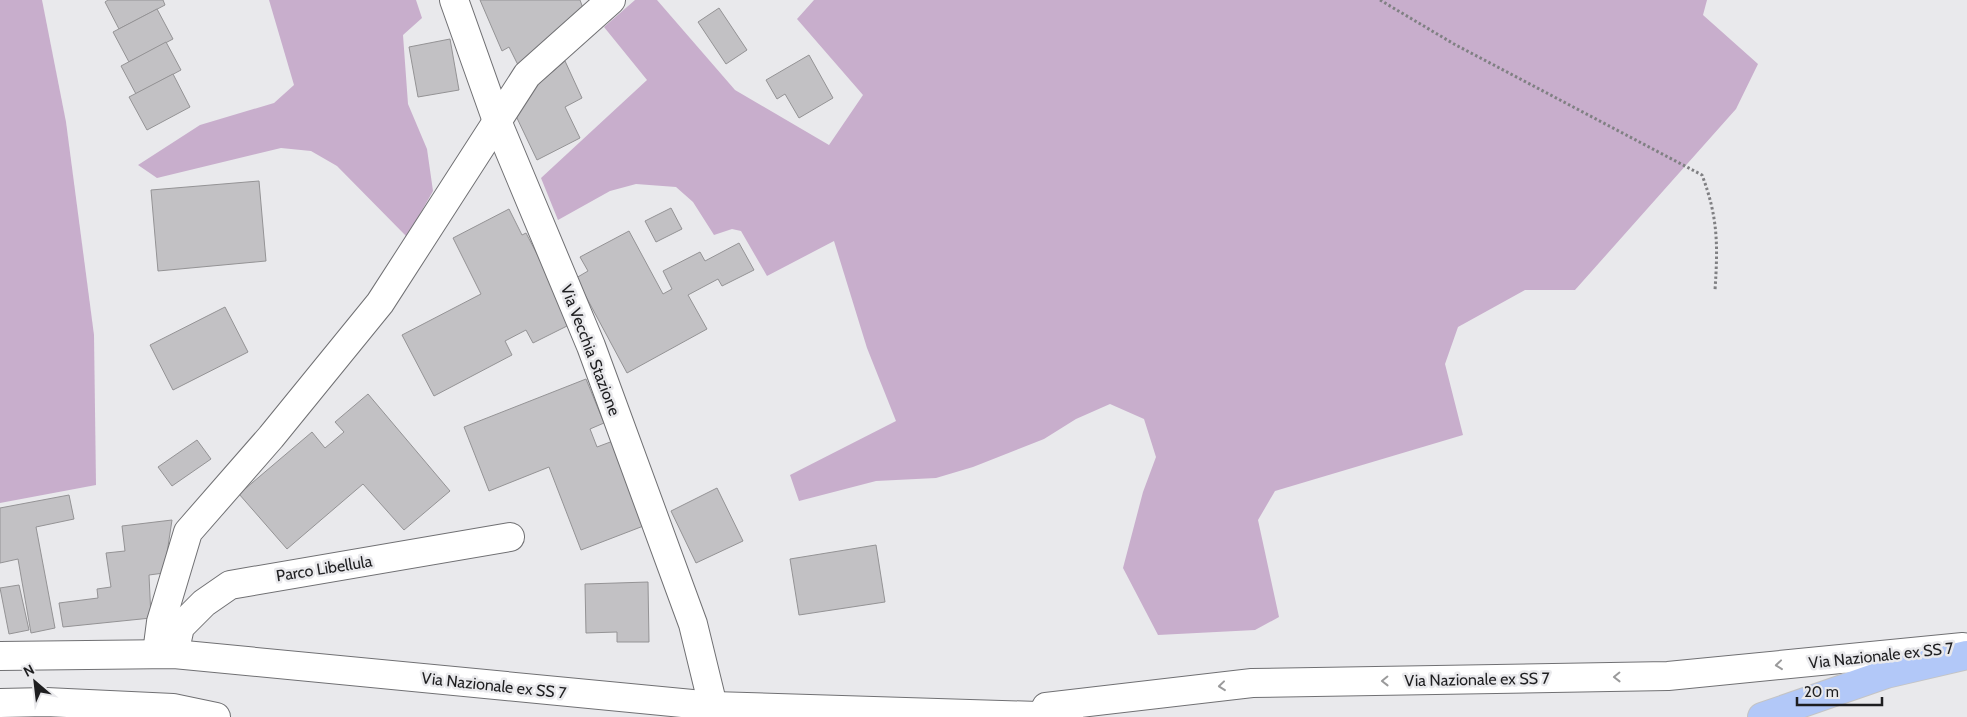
<svg xmlns="http://www.w3.org/2000/svg" width="1967" height="717" font-family="Cabin,sans-serif">
<style>
.green{fill:#c8aecc}
.building{fill:#c2c1c4;stroke:#949395}
.lines{fill:none;stroke-linecap:round;stroke-linejoin:round}
.minor-casing{stroke:#707073;stroke-width:30}
.major-casing{stroke:#c4c4c5;stroke-width:30}
.path{stroke:#808083;stroke-width:3;stroke-dasharray:2.5 2.5;stroke-linecap:butt}
.minor{stroke:#fff;stroke-width:28}
.major{stroke:#b2c8f8;stroke-width:28}
.oneway{stroke:#9a9a9b}
.labels{text-anchor:middle;stroke-width:5;stroke-linejoin:round;paint-order:stroke}
.street-label{font-size:16px;fill:#1e1e20;stroke:#e9e9ec}
</style>
<rect width="100%" height="100%" fill="#e9e9ec"/>
<g class="green">
<path d="M0,0H42L66,122L94,335L96,485L0,503Z"/>
<path d="M269,0H416L422,18L403,35L408,104L427,149L433,191L407,237L337,166L311,151L281,148L157,178L138,165L200,125L274,103L294,85Z"/>
<path d="M635,0H657L735,90L829,145L863,95L797,19L814,0H1707L1703,15L1758,64L1736,109L1575,290H1525L1458,327L1445,364L1463,435L1275,491L1258,520L1279,617L1255,630L1158,635L1123,568L1143,492L1156,457L1144,419L1110,404L1076,419L1044,439L973,467L936,478L876,481L799,501L790,475L896,421L867,348L834,241L767,276L741,231L732,229L714,235L693,202L676,187L636,184L610,191L558,220L541,178L647,80L604,27Z"/>
</g>
<g class="building">
<path d="M108,0H163L165,5L119,29L105,2Z"/>
<path d="M480,0H580L585,14L520,69L509,47L502,51Z"/>
<path d="M719,8L747,50L726,64L698,22Z"/>
<path d="M157,9L173,39L129,62L113,32Z"/>
<path d="M450,39L459,90L418,97L409,47Z"/>
<path d="M166,42L181,70L136,94L121,66Z"/>
<path d="M809,55L833,98L799,118L785,94L777,99L766,80Z"/>
<path d="M565,61L582,98L565,107L580,138L537,160L516,116L537,85Z"/>
<path d="M173,74L190,107L147,130L129,97Z"/>
<path d="M259,181L266,261L158,271L151,190Z"/>
<path d="M671,208L682,229L656,242L645,221Z"/>
<path d="M509,209L522,235L526,233L573,323L533,343L526,330L505,341L512,355L434,396L402,335L481,294L453,238Z"/>
<path d="M629,231L663,294L672,289L663,271L700,252L705,261L739,243L754,270L722,286L718,279L688,295L707,329L627,373L576,278L588,271L580,257Z"/>
<path d="M225,307L248,352L173,390L150,345Z"/>
<path d="M586,379L604,423L590,429L597,447L613,441L646,525L581,550L549,467L489,491L464,427Z"/>
<path d="M368,394L450,491L404,530L363,484L287,549L239,494L312,432L325,448L344,432L335,422Z"/>
<path d="M197,440L211,459L172,486L158,467Z"/>
<path d="M717,488L743,541L696,563L671,511Z"/>
<path d="M69,495L74,519L36,527L55,628L31,633L18,559L0,563V508Z"/>
<path d="M172,520L164,573L149,575L151,618L63,627L59,603L98,598L97,589L111,587L106,553L125,551L122,526Z"/>
<path d="M876,545L885,602L799,615L790,559Z"/>
<path d="M648,582L649,642H617V632L586,633L585,584Z"/>
<path d="M19,585L29,630L9,634L0,588Z"/>
</g>
<g class="lines">
<g class="minor-casing">
<g id="minor">
<path d="M454,0L497,121L591,346L693,624L713,706"/>
<path d="M157,653L161,622L188,532L271,437L380,303L527,75L611,0"/>
<path d="M174,654L180,627L204,603L230,585L510,537"/>
<path d="M0,656L174,654L713,706L1069,717"/>
<path d="M0,703L46,702L173,708L216,717"/>
<path d="M1046,707L1252,683L1668,676L1963,647"/>
</g>
</g>
<g class="major-casing">
<path id="major" d="M1762,717L1886,674L1967,655"/>
</g>
<path class="path" d="M1380,0L1454,44L1702,175C1718,217 1718,245 1715,290"/>
<use href="#minor" class="minor"/>
<use href="#major" class="major"/>
</g>
<defs><path id="oneway-chevron" d="M-2-3.5L2.5 0L-2 3.5" fill="none" stroke-width="1.6" stroke-linecap="round" stroke-linejoin="round" transform="scale(1.25)"/></defs>
<g class="oneway">
<use href="#oneway-chevron" transform="translate(1779 665) rotate(174)"/>
<use href="#oneway-chevron" transform="translate(1617 677) rotate(179)"/>
<use href="#oneway-chevron" transform="translate(1385 681) rotate(179)"/>
<use href="#oneway-chevron" transform="translate(1222 686) rotate(174)"/>
</g>
<g class="labels">
<g class="street-label">
<text transform="translate(591 350) rotate(69)" y="6">Via Vecchia Stazione</text>
<text transform="translate(324 568) rotate(-9)" y="6">Parco Libellula</text>
<text transform="translate(1881 655) rotate(-6)" y="6">Via Nazionale ex SS 7</text>
<text transform="translate(1477 679) rotate(-1)" y="6">Via Nazionale ex SS 7</text>
<text transform="translate(494 685) rotate(6)" y="6">Via Nazionale ex SS 7</text>
</g>
</g>
<g transform="translate(35 682) rotate(332)" stroke="#e9e9ec" stroke-width="4" paint-order="stroke">
<path d="M0-4L9 19L0 12L-9 19Z" fill="#1e1e20"/>
<text y="-8" font-size="14" font-weight="bold" text-anchor="middle" fill="#1e1e20">N</text>
</g>
<path d="M1797 697v8h85v-8" fill="none" stroke="#1e1e20" stroke-width="2.5"/>
<text x="1804" y="697" font-size="15" fill="#1e1e20" stroke="#e9e9ec" stroke-width="4" paint-order="stroke">20 m</text>
</svg>
